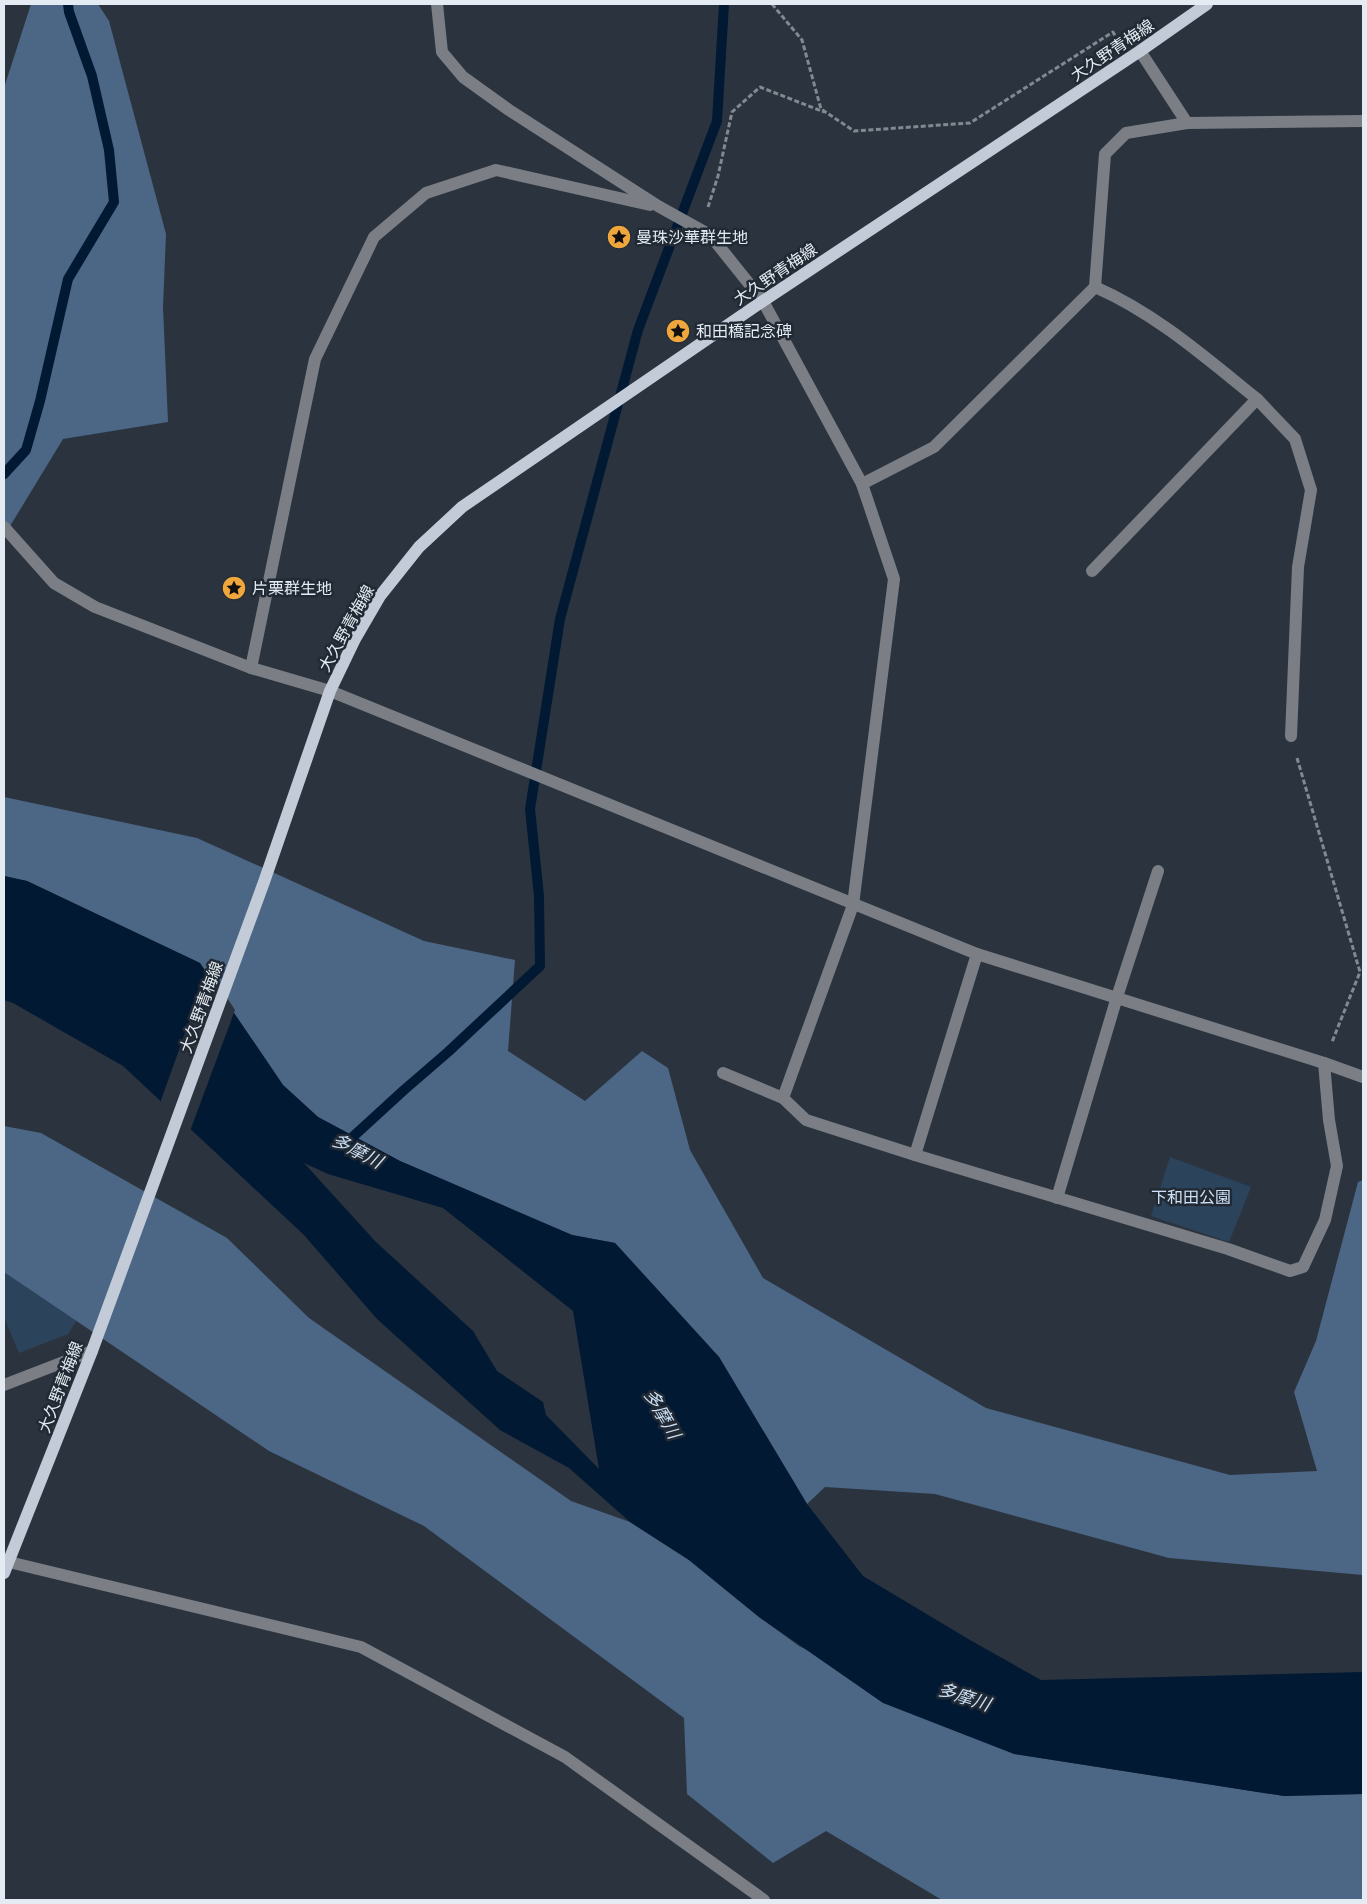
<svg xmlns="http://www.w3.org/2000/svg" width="1367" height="1904" font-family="Quicksand,'Noto Sans JP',sans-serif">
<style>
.green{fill:#2c435c}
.forest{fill:#4c6685}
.water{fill:#021933;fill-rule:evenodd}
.pier{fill:#2b343e}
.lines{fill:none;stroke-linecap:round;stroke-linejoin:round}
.stream{stroke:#021933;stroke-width:10}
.path{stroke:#818991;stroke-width:3;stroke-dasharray:5 2.5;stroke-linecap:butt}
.minor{stroke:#7b7f85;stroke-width:12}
.major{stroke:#c2cbd7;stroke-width:12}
.labels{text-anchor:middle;stroke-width:5;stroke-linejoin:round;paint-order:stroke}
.street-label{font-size:16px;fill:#e5ebf2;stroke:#212a34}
.poi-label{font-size:16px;fill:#e5ebf2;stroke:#212a34;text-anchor:start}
.park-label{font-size:16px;fill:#cde0f5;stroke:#212a34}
.water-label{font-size:18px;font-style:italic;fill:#ccdff4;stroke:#212a34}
</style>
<rect width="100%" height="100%" fill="#2b343e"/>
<g class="green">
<path d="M1170,1157L1251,1187L1229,1242L1151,1216Z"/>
<path d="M4,1272H19L83,1310L68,1334L19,1353L4,1317Z"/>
</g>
<g class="forest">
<path d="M31,4H98L109,21L166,234L163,307L168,422L63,439L4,536V88Z"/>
<path d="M4,797L197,838L424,941L515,960L508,1051L585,1101L642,1051L668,1068L690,1150L763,1278L986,1408L1230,1475L1317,1471L1294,1392L1316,1341L1358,1182L1363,1180V1575L1169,1558L935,1494L825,1487L807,1504L719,1357L615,1243L572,1235L400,1161L318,1117L283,1085L200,963L27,881L4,876Z"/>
<path d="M4,1126L41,1133L227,1238L309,1318L571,1501L630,1522L689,1560L759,1617L799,1646L1014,1754L1284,1796L1363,1794V1900H942L826,1831L773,1863L687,1794L684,1718L424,1526L269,1451L4,1272Z"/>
</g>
<path class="water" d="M4,876L27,881L200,963L283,1085L318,1117L400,1161L572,1235L615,1243L719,1357L807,1504L863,1576L970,1640L1041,1680L1363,1672V1794L1284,1796L1014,1754L883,1703L759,1617L689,1560L630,1522L569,1468L500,1430L377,1319L304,1235L123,1066L13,1003L4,1000ZM304,1163L328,1174L443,1208L573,1311L599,1469L546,1415L543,1402L497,1371L473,1331L375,1241Z"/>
<path class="pier" d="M208,969L235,1010L190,1131L160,1103Z"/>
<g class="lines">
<g class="stream">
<path d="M4,474L26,450L40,401L68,279L114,202L109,150L92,76L69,12L68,4"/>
<path d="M345,1144L404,1090L448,1052L540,966L539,896L530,809L560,619L638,330L717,121L724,4"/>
</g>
<g class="path">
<path d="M772,4L802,40L821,109L854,131L970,123L1113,32L1117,39"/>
<path d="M708,207L718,176L732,112L760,87L824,112"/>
<path d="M1297,758L1360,972L1332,1042"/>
</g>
<g class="minor">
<path d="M437,4L442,52L463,77L509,110L658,206L710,235L763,301L862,484L894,579L853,905L783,1098"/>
<path d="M1187,123L1363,121"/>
<path d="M1095,287L1105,154L1126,133L1187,123L1140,51"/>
<path d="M1257,399L1295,439L1311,490L1298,567L1291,736"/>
<path d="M862,484L934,447L1095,287C1155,313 1206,358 1257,399L1092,571"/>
<path d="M4,527L54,583L95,607L251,668L330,691L977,954L1324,1063L1363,1077"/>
<path d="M251,668L315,359L374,237L426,193L496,170L650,205"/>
<path d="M723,1073L783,1098L806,1120L915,1155L1228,1249L1290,1271L1303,1267L1325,1220L1337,1166L1329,1120L1324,1063"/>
<path d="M915,1155L977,954"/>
<path d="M1057,1198L1117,997L1158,871"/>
<path d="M4,1385L92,1351"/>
<path d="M4,1563L9,1562L361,1647L565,1757L764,1900"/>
</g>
<path class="major" d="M4,1573L92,1351L264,882L330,691L355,639L380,596L419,547L462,507L763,301L1140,51L1207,4"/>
</g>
<defs>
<g id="sight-disc" transform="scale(1.25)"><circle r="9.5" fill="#efa73d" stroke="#212a34"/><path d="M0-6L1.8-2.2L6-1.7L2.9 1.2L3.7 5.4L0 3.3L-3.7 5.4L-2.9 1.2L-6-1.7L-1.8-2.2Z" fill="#111"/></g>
</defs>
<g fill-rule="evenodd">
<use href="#sight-disc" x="619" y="237"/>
<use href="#sight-disc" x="678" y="331"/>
<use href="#sight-disc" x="234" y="588"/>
</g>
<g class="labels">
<g class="street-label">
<text transform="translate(1112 50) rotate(-34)" y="6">大久野青梅線</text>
<text transform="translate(775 274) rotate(-34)" y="6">大久野青梅線</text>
<text transform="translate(346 628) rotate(-61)" y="6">大久野青梅線</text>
<text transform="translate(201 1007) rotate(-70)" y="6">大久野青梅線</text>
<text transform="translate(60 1387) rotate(-69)" y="6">大久野青梅線</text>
</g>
<g class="poi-label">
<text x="636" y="243">曼珠沙華群生地</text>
<text x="696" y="337">和田橋記念碑</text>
<text x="252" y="594">片栗群生地</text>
</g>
<g class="park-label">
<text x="1191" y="1203">下和田公園</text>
</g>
<g class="water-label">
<text transform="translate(357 1151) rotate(27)" y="6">多摩川</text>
<text transform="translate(662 1414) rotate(60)" y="6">多摩川</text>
<text transform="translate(964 1697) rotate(18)" y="6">多摩川</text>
</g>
</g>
<rect width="1367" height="1904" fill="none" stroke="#e5ebf2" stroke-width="10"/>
</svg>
